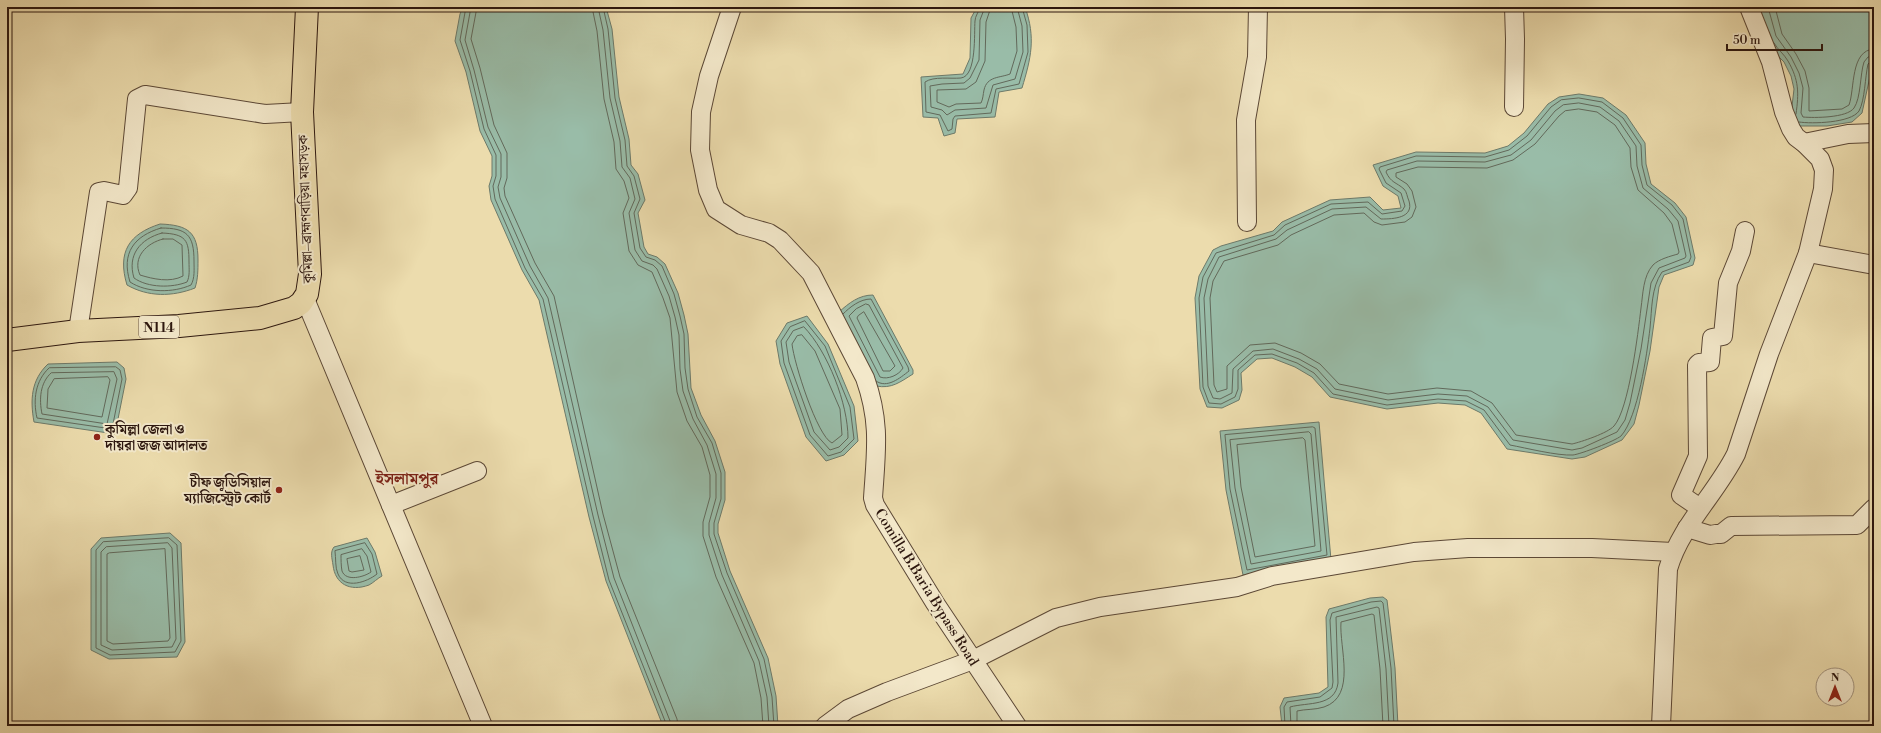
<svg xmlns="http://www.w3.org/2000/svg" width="1881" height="733" font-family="'Libre Bodoni','Noto Serif Bengali',serif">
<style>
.water{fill:#99bca8;stroke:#6d7a6a}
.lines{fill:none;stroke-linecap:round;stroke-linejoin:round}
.shore{stroke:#62695b;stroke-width:1}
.minor-casing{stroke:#5c4836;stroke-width:20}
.highway-casing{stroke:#2c160e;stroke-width:24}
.minor{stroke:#f3e8ca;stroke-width:18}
.highway{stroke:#ecdcad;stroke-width:22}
.poi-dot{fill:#8f2418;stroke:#f3e8ca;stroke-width:1.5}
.labels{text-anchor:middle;stroke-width:4;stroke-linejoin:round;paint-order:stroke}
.shield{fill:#f3e8ca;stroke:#685546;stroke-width:1}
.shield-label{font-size:13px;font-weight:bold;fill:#2c160e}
.street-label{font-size:14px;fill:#2c160e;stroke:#f3e8ca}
.poi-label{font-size:14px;font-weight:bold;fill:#2c160e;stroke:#f3e8ca;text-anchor:start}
.quarter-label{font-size:16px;font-weight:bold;fill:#7a1f14;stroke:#f3e8ca}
</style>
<rect width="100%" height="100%" fill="#ecdcad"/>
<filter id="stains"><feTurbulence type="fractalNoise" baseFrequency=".005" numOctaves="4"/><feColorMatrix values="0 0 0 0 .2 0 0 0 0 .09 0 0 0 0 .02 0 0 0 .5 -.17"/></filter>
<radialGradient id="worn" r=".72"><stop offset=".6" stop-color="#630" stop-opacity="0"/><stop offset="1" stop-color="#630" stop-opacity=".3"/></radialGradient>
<g class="water">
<path d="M463,7H606L612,29L619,97L629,139L631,165L638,174L645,200L638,213L644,247L648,254L657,257L665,264L678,293L684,315L688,334L691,388L701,415L715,441L725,472V500L718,524V533L730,571L768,658L776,696L778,726H663L606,581L589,517L539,300L522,270L491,200L489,186L492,176V156L480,131L466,72L455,41L460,14Z"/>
<path d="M977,7H1025C1036,38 1031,58 1022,88L999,92L995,117L957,119L955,133L944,136L938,118L923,117L921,77L963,74L970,58L971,18Z"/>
<path d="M1759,7H1871L1874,16V58L1862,113L1852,122L1827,126H1796L1791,115L1794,89L1791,76L1784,62L1775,53L1768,40Z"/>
<path d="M1579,94L1603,98L1626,115L1645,143L1646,164L1651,184L1675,203L1686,217L1695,258L1693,265L1664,275L1659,287L1650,351L1639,405L1634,424L1622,440L1585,457L1572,459L1507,449L1481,413L1465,405L1438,403L1387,409L1330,397L1312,377L1295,367L1272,358L1257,359L1241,373L1242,390L1239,400L1222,408L1207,407L1200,389L1195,298L1199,276L1213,250L1221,246L1273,231L1282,222L1330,200L1370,197L1383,210L1401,208L1398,196L1383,186L1373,165L1416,152L1485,153L1508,146L1524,133L1548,104L1559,97Z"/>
<path d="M160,224C188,225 198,232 198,260C198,270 198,279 195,288C172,297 148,297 127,285C117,252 129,234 160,224Z"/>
<path d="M873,295L913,370V374C900,382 892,389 876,386L839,312C849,303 859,295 873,295Z"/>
<path d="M807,316L828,344L854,406L858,441L844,455L826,461L806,437L780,364L776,341L787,323Z"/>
<path d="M117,362L124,368L126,379L115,434L34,422C30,400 31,380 48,364Z"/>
<path d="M1319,422L1331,560L1243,575L1226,490L1220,431Z"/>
<path d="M170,533L181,543L185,642L177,657L109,659L91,650V549L101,538Z"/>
<path d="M367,538L375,552L382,576C378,578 373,583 369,585C350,592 335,584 333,565C332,558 330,552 334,547Z"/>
<path d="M1383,597L1387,600L1395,668L1398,726H1282L1280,707L1284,698L1319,693L1328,687L1326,617L1329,609L1370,598Z"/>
</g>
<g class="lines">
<g class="shore">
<path d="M466,7L460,40L470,71L484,129L496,155V176L493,186L495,199L525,268L543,299L593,516L609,580L667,726"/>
<path d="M471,7L465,40L474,70L488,127L501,154V177L498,187L500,198L530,266L548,298L598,515L614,578L672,726"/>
<path d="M477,7L471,39L480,68L494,125L507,153V178L504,188L505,196L535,263L554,296L603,514L620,577L677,719L678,726"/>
<path d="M592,7L597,31L604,99L614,142L616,169L624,181L629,198L623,213L629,251L638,265L652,272L663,298L670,318L677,392L687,421L702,447L710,475V497L703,522V536L716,577L754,663L761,698L763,726"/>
<path d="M598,7L603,30L610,98L620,141L622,167L630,178L635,199L629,213L635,250L642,261L653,265L657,269L669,296L675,317L679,335L680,369L683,391L693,419L707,445L716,474V498L709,523V535L722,575L759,661L767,697L769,726"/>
<path d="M603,7L608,29L615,98L625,140L627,166L634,176L640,199L634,213L640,248L646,257L655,260L662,266L674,294L680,316L684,334L685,368L688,389L697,417L712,443L721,473V499L714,523V534L727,573L764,659L772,697L774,726"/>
<path d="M980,7C979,12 975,16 975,21C974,32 977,76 961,78C950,79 934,76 925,82L926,112L940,115L948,131L952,129L953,119L955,116L991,113L996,89L1019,84L1028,52L1027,25L1022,7"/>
<path d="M985,7L980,20L979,60L970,78L964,83L942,84L930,86L931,107L942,110L947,115L955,110L986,108L993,85L1015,79L1023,52L1022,26L1017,7"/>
<path d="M991,7L986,22L985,61L976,82L966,89L937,90V102L949,107L956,104L981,103C983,99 983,95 984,90C987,76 1000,78 1010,74L1017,51L1016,27L1011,7"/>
<path d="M1768,7L1776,36L1791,57L1799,73L1803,88L1801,113L1803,117C1814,118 1847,118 1854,108C1861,98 1860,74 1864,62L1868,57L1874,56"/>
<path d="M1775,7L1782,34L1796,54L1805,71L1809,88V111L1842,109L1849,105C1855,89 1850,50 1874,49"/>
<path d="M1774,43C1778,50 1784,54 1788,61C1799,80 1799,93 1796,114"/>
<path d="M1579,98L1602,102L1623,118L1641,145L1642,165L1647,185L1672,205L1683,219L1691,257L1689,262L1662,272C1651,288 1652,309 1650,328C1647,354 1638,417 1621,436C1615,441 1581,454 1573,455C1558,456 1526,448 1510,445L1484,410L1466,401L1438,399L1387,405L1333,394L1314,373L1297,363L1272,354L1255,355L1238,370V389L1235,397L1221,404L1209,403L1203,387L1199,298L1203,277L1216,253L1274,235L1285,225L1331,204L1368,202L1382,214L1402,211L1405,206L1401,193L1386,183L1379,169L1380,167L1416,156L1485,157L1509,150L1527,136L1551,107L1561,100Z"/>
<path d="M1579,103L1600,107L1619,121L1636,146L1637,166L1643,188L1668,209L1678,221L1686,256L1685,258L1659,268L1651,283L1641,349L1630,403L1625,420L1617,432L1582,448L1572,450L1513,440L1488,407L1467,396L1438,394L1388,400L1335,389L1317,369L1299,359L1273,349L1253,351L1233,369L1232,393L1220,399L1213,398L1208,386L1204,298L1208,279L1219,257L1276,239L1287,230L1332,209L1366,207L1381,219C1394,219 1414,218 1409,201C1407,197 1407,192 1404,189C1396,182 1391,183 1386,172L1387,170L1417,161L1485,162L1511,155L1531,140L1555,111L1563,105Z"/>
<path d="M1579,109L1597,112L1615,125L1630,148L1631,167L1638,190L1664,213L1672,224L1679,252L1678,254C1671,256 1659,259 1653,265C1643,276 1643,294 1641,308C1638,333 1629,409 1614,426C1608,433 1581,442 1572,444L1516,435L1492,403L1471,391L1437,388L1388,394L1339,384L1320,364L1301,353L1275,343L1250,345L1227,366V389L1217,392L1214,385L1210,298L1213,281L1224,261L1278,245L1291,235L1334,215L1364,213L1374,222L1382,225L1405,222L1412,217L1416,207L1412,191L1407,184L1396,177V173L1418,167L1487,168L1513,160L1535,144L1559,116L1565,111Z"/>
<path d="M1799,122C1812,124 1851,123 1859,111C1865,100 1865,77 1868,64L1871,61H1874"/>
<path d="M161,228C187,228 194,235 194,261C194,269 195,278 191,285C173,293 147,293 130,282C121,253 134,236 161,228Z"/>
<path d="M162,233C186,234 189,240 189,262C189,269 190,276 187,282C172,288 148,288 134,278C127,255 140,239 162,233Z"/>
<path d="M163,239H173L182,245L183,276C170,283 153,279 140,275C132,257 147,243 163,239Z"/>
<path d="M866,304L869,305L903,368C899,375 888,380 880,377L849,316L856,309Z"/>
<path d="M864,312L895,366L890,371H883L857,318L858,316Z"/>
<path d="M843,314C850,307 860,299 871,299L908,367L909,371C900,378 887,389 876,381"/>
<path d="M805,321L825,346L850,407L854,439L841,452L828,456L810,435L784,363L781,341L790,327Z"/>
<path d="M804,327C828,352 848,404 848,438L839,447L830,450L814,432L789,362L786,342L793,331Z"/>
<path d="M802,335L815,351L840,409L842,435L832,443C817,436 794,363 792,344L797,336Z"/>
<path d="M116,367L120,370L122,379L112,429L37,418C33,400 35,381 49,368Z"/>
<path d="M114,372L117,379L107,424L42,414C39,399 40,383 51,373Z"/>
<path d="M108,377L110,380L102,417L47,408L48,389L54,379Z"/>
<path d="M1313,427L1315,428L1327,555L1247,570L1230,489L1225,435Z"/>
<path d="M1309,432L1311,434L1321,551L1251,564L1235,488L1230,440Z"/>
<path d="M1303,438L1305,440L1315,546L1255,557L1241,487L1237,445Z"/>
<path d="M169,538L177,545L181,641L175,652L110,655L96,648V550L103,542Z"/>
<path d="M168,543L172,548L176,639L172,647L112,650L101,645V552L106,547Z"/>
<path d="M365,543L372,554L377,574C367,582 345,590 338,574C335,568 336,558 335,551Z"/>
<path d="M165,549L170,638L168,641L113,644L107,641V554L109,553Z"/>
<path d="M362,549L367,556L371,572C364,577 346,582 342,571C341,566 341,559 341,555Z"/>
<path d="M360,556L364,570L352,572L349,571L347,559Z"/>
<path d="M1285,726L1284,707L1287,702L1320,697L1332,688L1333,682L1330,620L1332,613L1371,602L1381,601L1383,603L1391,668L1394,726"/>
<path d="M1291,726L1290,707C1308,702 1335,707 1338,683L1336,617L1377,607L1379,608L1386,669L1389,726"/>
<path d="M1297,726V711C1305,709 1315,710 1324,707C1357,696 1339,648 1341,622L1372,614L1374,615L1380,669L1383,726"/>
</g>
<g class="minor-casing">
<g id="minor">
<path d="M732,7L709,76L701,112L700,150L708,190L716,209L741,225L769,233L780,240L811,273L865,378C881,423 876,452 873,498L875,505L935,603L1017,726"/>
<path d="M1514,7L1515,39L1514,107"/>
<path d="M1804,143L1848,134L1874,133"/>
<path d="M1247,222L1246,120L1257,57L1258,7"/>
<path d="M1808,253L1874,265"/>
<path d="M305,299L483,726"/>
<path d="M78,331L99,192L104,191L123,195L128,188L137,99L145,95L265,114L302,112"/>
<path d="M391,505L477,471"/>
<path d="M1700,508L1681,495L1698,456L1697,365L1699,363L1710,362L1712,338L1723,336L1728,283L1741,251L1745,231"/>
<path d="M1687,528L1710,535L1716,534H1721L1731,526L1857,525L1874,508"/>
<path d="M825,726L848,709L887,692L973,660L1056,618L1100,607L1237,587L1272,576L1414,552L1468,548H1592L1673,552"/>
<path d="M1661,726L1668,569C1681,525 1716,494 1736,454L1769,354L1808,253L1823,189L1824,170L1820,159L1804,143L1796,137L1791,129L1784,112L1771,62L1749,7"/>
</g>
</g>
<g class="highway-casing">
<path id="highway" d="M7,340L78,331L179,326L260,318L294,308L301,303L307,294L310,274L302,112L307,7"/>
</g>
<use href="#minor" class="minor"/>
<use href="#highway" class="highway"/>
</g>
<g class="poi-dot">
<circle cx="97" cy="437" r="4"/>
<circle cx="279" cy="490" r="4"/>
</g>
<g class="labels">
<rect class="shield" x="139" y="316" width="40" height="22" rx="3"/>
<g class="shield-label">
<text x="159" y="332">N114</text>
</g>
<g class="street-label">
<text transform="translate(305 209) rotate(-92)" y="5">কুমিল্লা–ব্রাহ্মণবাড়িয়া মহাসড়ক</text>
<text transform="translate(927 587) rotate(58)" y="5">Comilla B.Baria Bypass Road</text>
</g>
<g class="poi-label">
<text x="105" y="434">কুমিল্লা জেলা ও<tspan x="105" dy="16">দায়রা জজ আদালত</tspan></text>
<text x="271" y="487" text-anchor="end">চীফ জুডিসিয়াল<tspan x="271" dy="16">ম্যাজিস্ট্রেট কোর্ট</tspan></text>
</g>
<g class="quarter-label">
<text x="407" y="484">ইসলামপুর</text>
</g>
</g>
<rect width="1881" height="733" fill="none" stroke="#ecdcad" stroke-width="24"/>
<rect x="8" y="8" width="1865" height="717" fill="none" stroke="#2c160e" stroke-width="2"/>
<rect x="12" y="12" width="1857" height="709" fill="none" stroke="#2c160e"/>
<g transform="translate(1835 687)"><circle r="19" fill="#f3e8ca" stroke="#a3947f"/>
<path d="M0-3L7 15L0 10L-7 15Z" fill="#8f2418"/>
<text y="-6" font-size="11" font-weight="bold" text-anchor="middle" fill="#2c160e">N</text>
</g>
<path d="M1727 44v6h95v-6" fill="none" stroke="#2c160e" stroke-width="2"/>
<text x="1733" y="44" font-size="12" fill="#2c160e" stroke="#f3e8ca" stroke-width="3" paint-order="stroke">50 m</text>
<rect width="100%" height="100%" filter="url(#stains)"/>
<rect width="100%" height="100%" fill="url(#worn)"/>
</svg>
